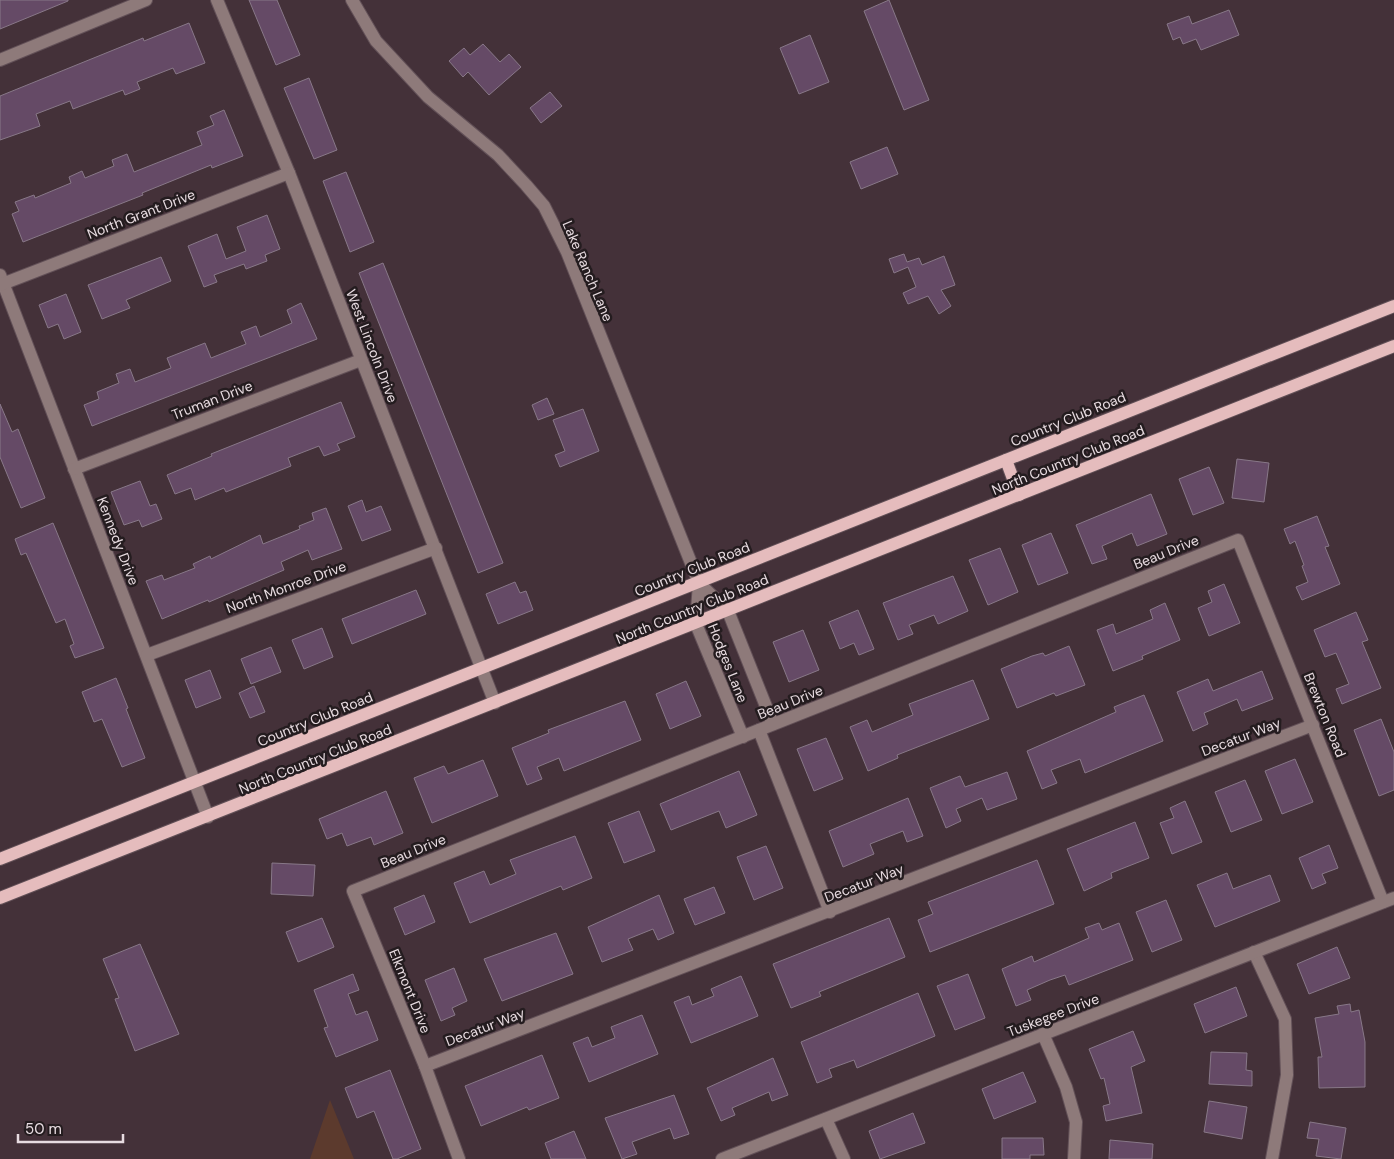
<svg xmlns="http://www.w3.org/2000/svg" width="1394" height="1159" font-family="'DM Sans',sans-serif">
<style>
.green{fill:#5c3a2d}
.building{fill:#654a66;stroke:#887888}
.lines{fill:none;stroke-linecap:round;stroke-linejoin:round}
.minor-casing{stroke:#625057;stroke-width:14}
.major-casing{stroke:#625057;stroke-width:14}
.minor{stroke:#8e7a7a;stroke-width:12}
.major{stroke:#e5bcbd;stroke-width:12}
.labels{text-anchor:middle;stroke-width:5;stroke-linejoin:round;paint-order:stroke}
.street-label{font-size:14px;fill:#e8dce1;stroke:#241c1f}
</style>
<rect width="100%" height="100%" fill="#443139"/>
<path class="green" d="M330,1100L354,1159H310Z"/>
<g class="building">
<path d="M0,0H68V1L0,29Z"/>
<path d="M249,0H277L300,55L276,65Z"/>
<path d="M889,0L929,100L904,110L864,11Z"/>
<path d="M1229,10L1239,35L1201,50L1196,39L1183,44L1180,37L1173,40L1167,24L1189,16L1192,24Z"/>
<path d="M189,23L205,63L176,74L173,68L137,82L140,89L125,95L123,90L73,109L70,101L36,114L40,126L0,140V96L143,38L144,41Z"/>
<path d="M810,35L829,82L799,94L780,48Z"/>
<path d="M483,44L500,62L509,54L521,67L489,95L468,72L463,77L449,61L464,48L470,55Z"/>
<path d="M309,78L337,150L314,159L284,88Z"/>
<path d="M550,92L562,106L541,123L530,108Z"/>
<path d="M224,110L243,156L212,168L211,165L142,193L143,195L23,242L12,214L19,211L15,202L34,195L35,198L71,183L69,177L82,171L85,178L114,166L112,160L127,154L134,172L202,145L197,132L214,125L210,116Z"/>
<path d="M887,147L898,174L861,189L850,162Z"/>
<path d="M346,172L374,242L350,252L323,181Z"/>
<path d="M267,215L280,249L265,255L267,261L246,269L244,264L214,275L217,282L204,287L188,246L217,234L226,259L246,251L237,227Z"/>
<path d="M904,254L907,262L919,258L922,265L944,256L955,285L941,290L951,306L939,314L928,296L908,304L903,293L916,287L908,267L894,273L889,259Z"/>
<path d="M161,257L171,281L126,300L130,308L102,319L88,285Z"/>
<path d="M383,263L503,563L478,573L359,273Z"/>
<path d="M66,294L81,332L64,339L58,324L48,328L39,305Z"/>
<path d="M301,303L317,339L92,426L84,405L99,399L97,392L119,383L116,374L130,369L135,382L171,368L167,358L205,343L211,358L246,344L241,332L256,326L260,337L292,323L287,310Z"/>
<path d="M547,398L554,414L538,420L532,405Z"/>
<path d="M341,402L355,437L337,444L340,450L324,456L319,446L288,458L291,466L226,492L224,488L195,500L191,488L175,494L167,475L212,456L211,454Z"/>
<path d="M0,404L12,432L18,429L45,498L21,508L0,457Z"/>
<path d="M583,409L599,451L560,467L555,455L565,451L553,420Z"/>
<path d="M1237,459L1269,463L1264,502L1232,498Z"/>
<path d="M1209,467L1224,503L1193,515L1179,479Z"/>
<path d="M140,481L150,506L156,504L162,519L142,527L139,520L124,525L111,492Z"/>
<path d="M1151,494L1167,534L1137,546L1132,533L1102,546L1107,559L1092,564L1076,525Z"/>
<path d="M362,500L366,512L381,506L391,530L362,541L348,506Z"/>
<path d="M326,508L342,549L312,560L308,550L281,562L284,570L209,602L208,600L162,619L146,581L162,575L164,580L195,568L193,564L210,556L211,559L260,535L263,544L300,529L299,526L314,520L312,513Z"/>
<path d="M1317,516L1329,546L1325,547L1340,584L1302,600L1296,587L1308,582L1302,566L1304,565L1295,541L1290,544L1284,529Z"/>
<path d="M53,523L104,648L75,658L70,646L74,644L65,619L56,623L26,553L21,555L15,539Z"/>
<path d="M1051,533L1068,573L1038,585L1022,545Z"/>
<path d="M1000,548L1018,592L988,605L969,560Z"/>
<path d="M953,576L968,611L938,624L934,615L909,625L913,634L898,640L883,603Z"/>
<path d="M515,582L520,593L526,591L533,610L498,624L486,594Z"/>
<path d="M1224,584L1240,623L1209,636L1198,608L1212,602L1208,591Z"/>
<path d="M416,590L426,614L352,644L342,619Z"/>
<path d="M1165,603L1180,640L1142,656L1143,659L1113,671L1097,630L1113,624L1116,634L1153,619L1150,610Z"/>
<path d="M858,610L874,649L859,655L854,643L840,649L829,622Z"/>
<path d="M1356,612L1368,640L1362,642L1381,688L1342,704L1336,689L1349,684L1336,653L1325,657L1314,630Z"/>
<path d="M322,628L333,657L304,669L292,640Z"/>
<path d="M803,630L819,670L789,682L773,642Z"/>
<path d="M1069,646L1085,685L1056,696L1054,693L1017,708L1001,669L1032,656L1043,653L1045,656Z"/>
<path d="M271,647L281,672L251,684L241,659Z"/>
<path d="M210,670L221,698L196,708L185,680Z"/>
<path d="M1262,671L1273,699L1242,711L1237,699L1204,713L1208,724L1193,731L1177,692L1208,679L1213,691Z"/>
<path d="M116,678L128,708L126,709L145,758L122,767L102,719L94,722L82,692Z"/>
<path d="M973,680L989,719L897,755L898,758L868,771L850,727L867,720L872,732L913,715L909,704Z"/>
<path d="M686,681L701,716L670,729L656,694Z"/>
<path d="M254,686L265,712L250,718L239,693Z"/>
<path d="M1144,695L1163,741L1085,773L1080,759L1051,770L1057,783L1042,789L1027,751L1116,712L1114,707Z"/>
<path d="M625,701L641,740L564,771L559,758L537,767L542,779L527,785L512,748L549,733L548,730Z"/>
<path d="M1381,719L1394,752V790L1379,796L1354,730Z"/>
<path d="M826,738L843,779L814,791L797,749Z"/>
<path d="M1295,759L1313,802L1282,814L1265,771Z"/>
<path d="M483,760L498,796L432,823L414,778L444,766L448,774Z"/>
<path d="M739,771L757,815L726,828L719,811L671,830L660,804Z"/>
<path d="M1007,772L1017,799L987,810L982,798L956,809L961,821L946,828L930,788L960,776L965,787Z"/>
<path d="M1245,780L1262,820L1231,832L1215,792Z"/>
<path d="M386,791L403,833L374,845L371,837L347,846L342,833L327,839L319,819Z"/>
<path d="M908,798L923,836L907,842L903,831L870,844L874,854L843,867L829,831Z"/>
<path d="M1185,801L1202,842L1172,854L1160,823L1174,818L1170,808Z"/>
<path d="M639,811L655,851L624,863L608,823Z"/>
<path d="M1135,822L1149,858L1111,873L1112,878L1084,891L1067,849Z"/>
<path d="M575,836L592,878L563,890L561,886L470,923L454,883L484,871L490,885L516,874L510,860Z"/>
<path d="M1329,845L1338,868L1322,874L1326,883L1312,889L1299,858Z"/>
<path d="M766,846L783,888L754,900L737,857Z"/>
<path d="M1037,860L1054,904L930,952L918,920L933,914L928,902Z"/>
<path d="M272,863L315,865L313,896L271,894Z"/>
<path d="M1227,873L1233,889L1270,875L1280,901L1215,927L1197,885Z"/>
<path d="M714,887L725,913L695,925L684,899Z"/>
<path d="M424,895L435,922L405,935L394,908Z"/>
<path d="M659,895L674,933L658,940L653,929L628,939L633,950L602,962L588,927Z"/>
<path d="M1166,900L1182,940L1152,952L1136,912Z"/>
<path d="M322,918L334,947L298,962L286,932Z"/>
<path d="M889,918L905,957L819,992L821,996L791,1008L773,964Z"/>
<path d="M1099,923L1102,930L1119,923L1133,960L1069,985L1065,975L1050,980L1027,990L1031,1000L1016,1006L1002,969L1032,956L1034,962L1089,938L1085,928Z"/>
<path d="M556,933L573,974L502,1001L484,959Z"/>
<path d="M140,944L179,1034L135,1051L115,999L119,998L103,959Z"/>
<path d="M1337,947L1350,978L1309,994L1297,964Z"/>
<path d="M454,968L467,1001L452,1008L455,1015L441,1021L425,980Z"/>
<path d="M353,974L359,990L348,994L356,1015L367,1011L378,1040L336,1057L324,1028L328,1027L314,990Z"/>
<path d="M968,974L985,1018L955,1030L937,986Z"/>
<path d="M741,976L758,1016L691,1043L674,1002L689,996L692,1005L714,996L711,989Z"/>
<path d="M1236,987L1247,1016L1205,1033L1194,1004Z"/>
<path d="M918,993L935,1036L857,1068L854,1060L829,1069L832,1077L817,1083L801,1042Z"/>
<path d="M1350,1004L1351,1012L1359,1010L1365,1042V1087L1319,1088L1318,1057H1322L1315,1018L1339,1014L1337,1006Z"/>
<path d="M642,1015L658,1054L589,1082L573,1043L588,1037L592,1047L615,1038L611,1027Z"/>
<path d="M1133,1031L1145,1061L1131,1067L1142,1113L1106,1121L1103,1106L1110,1104L1104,1078L1101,1079L1089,1049Z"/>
<path d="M1211,1052L1247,1053L1246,1070L1252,1071V1086L1209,1084Z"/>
<path d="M542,1055L559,1098L529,1110L527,1107L481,1126L465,1086Z"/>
<path d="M773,1058L788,1095L772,1101L769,1092L732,1108L735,1115L721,1121L707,1088Z"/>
<path d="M390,1070L421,1149L397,1159H393L374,1111L357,1118L345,1088Z"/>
<path d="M1023,1072L1036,1102L994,1119L982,1089Z"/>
<path d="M674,1095L689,1134L674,1139L670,1128L632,1142L637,1154L622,1159L605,1118Z"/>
<path d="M1209,1101L1247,1107L1242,1139L1204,1132Z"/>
<path d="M913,1113L925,1143L880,1159L869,1131Z"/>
<path d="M1310,1122L1346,1128L1341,1159L1316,1156L1319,1139L1307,1138Z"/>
<path d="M574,1131L586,1159H551L545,1143Z"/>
<path d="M1002,1138H1043L1044,1155H1030V1159H1002Z"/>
<path d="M1110,1140L1153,1144L1152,1159H1109Z"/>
</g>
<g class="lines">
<g class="minor-casing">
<g id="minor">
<path d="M217,0L289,173L495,703"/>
<path d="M352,0L376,41L428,97L498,155L526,185L544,206L567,252L699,583"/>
<path d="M0,60L146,0"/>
<path d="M0,275L208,817"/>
<path d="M0,285L289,173"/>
<path d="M74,469L361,360"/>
<path d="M147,655L436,548"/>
<path d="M759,730L830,912"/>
<path d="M743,737L696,624L699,583L728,611L773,724"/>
<path d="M1254,952L1285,1019L1287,1075L1272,1159"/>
<path d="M1043,1034L1066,1087L1076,1122L1074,1159"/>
<path d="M425,1066L1313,725"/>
<path d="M826,1119L844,1159"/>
<path d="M459,1159L425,1066L353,891L1238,540L1383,902"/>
<path d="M722,1159L1394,898"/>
</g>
</g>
<g class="major-casing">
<g id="major">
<path d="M1006,460L1019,495"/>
<path d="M0,859L1394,306"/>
<path d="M0,898L1394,346"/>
</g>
</g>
<use href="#minor" class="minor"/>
<use href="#major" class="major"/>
</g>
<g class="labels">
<g class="street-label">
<text transform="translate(141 214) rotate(-21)" y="5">North Grant Drive</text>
<text transform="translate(588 271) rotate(67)" y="5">Lake Ranch Lane</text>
<text transform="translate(372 346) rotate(69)" y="5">West Lincoln Drive</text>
<text transform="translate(212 400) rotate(-21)" y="5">Truman Drive</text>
<text transform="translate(1068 419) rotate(-22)" y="5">Country Club Road</text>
<text transform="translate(1068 460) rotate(-22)" y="5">North Country Club Road</text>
<text transform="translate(118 541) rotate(69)" y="5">Kennedy Drive</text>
<text transform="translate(1166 552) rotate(-22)" y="5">Beau Drive</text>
<text transform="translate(692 569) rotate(-22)" y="5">Country Club Road</text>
<text transform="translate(286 587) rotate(-20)" y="5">North Monroe Drive</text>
<text transform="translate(692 609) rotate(-22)" y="5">North Country Club Road</text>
<text transform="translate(728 663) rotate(68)" y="5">Hodges Lane</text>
<text transform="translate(790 702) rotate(-22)" y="5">Beau Drive</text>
<text transform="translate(1325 715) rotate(68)" y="5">Brewton Road</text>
<text transform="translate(315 719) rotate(-22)" y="5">Country Club Road</text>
<text transform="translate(1241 737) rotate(-21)" y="5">Decatur Way</text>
<text transform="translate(315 759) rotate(-22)" y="5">North Country Club Road</text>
<text transform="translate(413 851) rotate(-22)" y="5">Beau Drive</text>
<text transform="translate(864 883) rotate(-21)" y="5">Decatur Way</text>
<text transform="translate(410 991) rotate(68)" y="5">Elkmont Drive</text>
<text transform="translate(1053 1015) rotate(-21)" y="5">Tuskegee Drive</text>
<text transform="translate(485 1027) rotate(-21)" y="5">Decatur Way</text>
</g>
</g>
<path d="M18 1134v8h105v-8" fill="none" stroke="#e8dce1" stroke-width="2.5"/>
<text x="25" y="1134" font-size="15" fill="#e8dce1" stroke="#241c1f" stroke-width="4" paint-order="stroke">50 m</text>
</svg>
